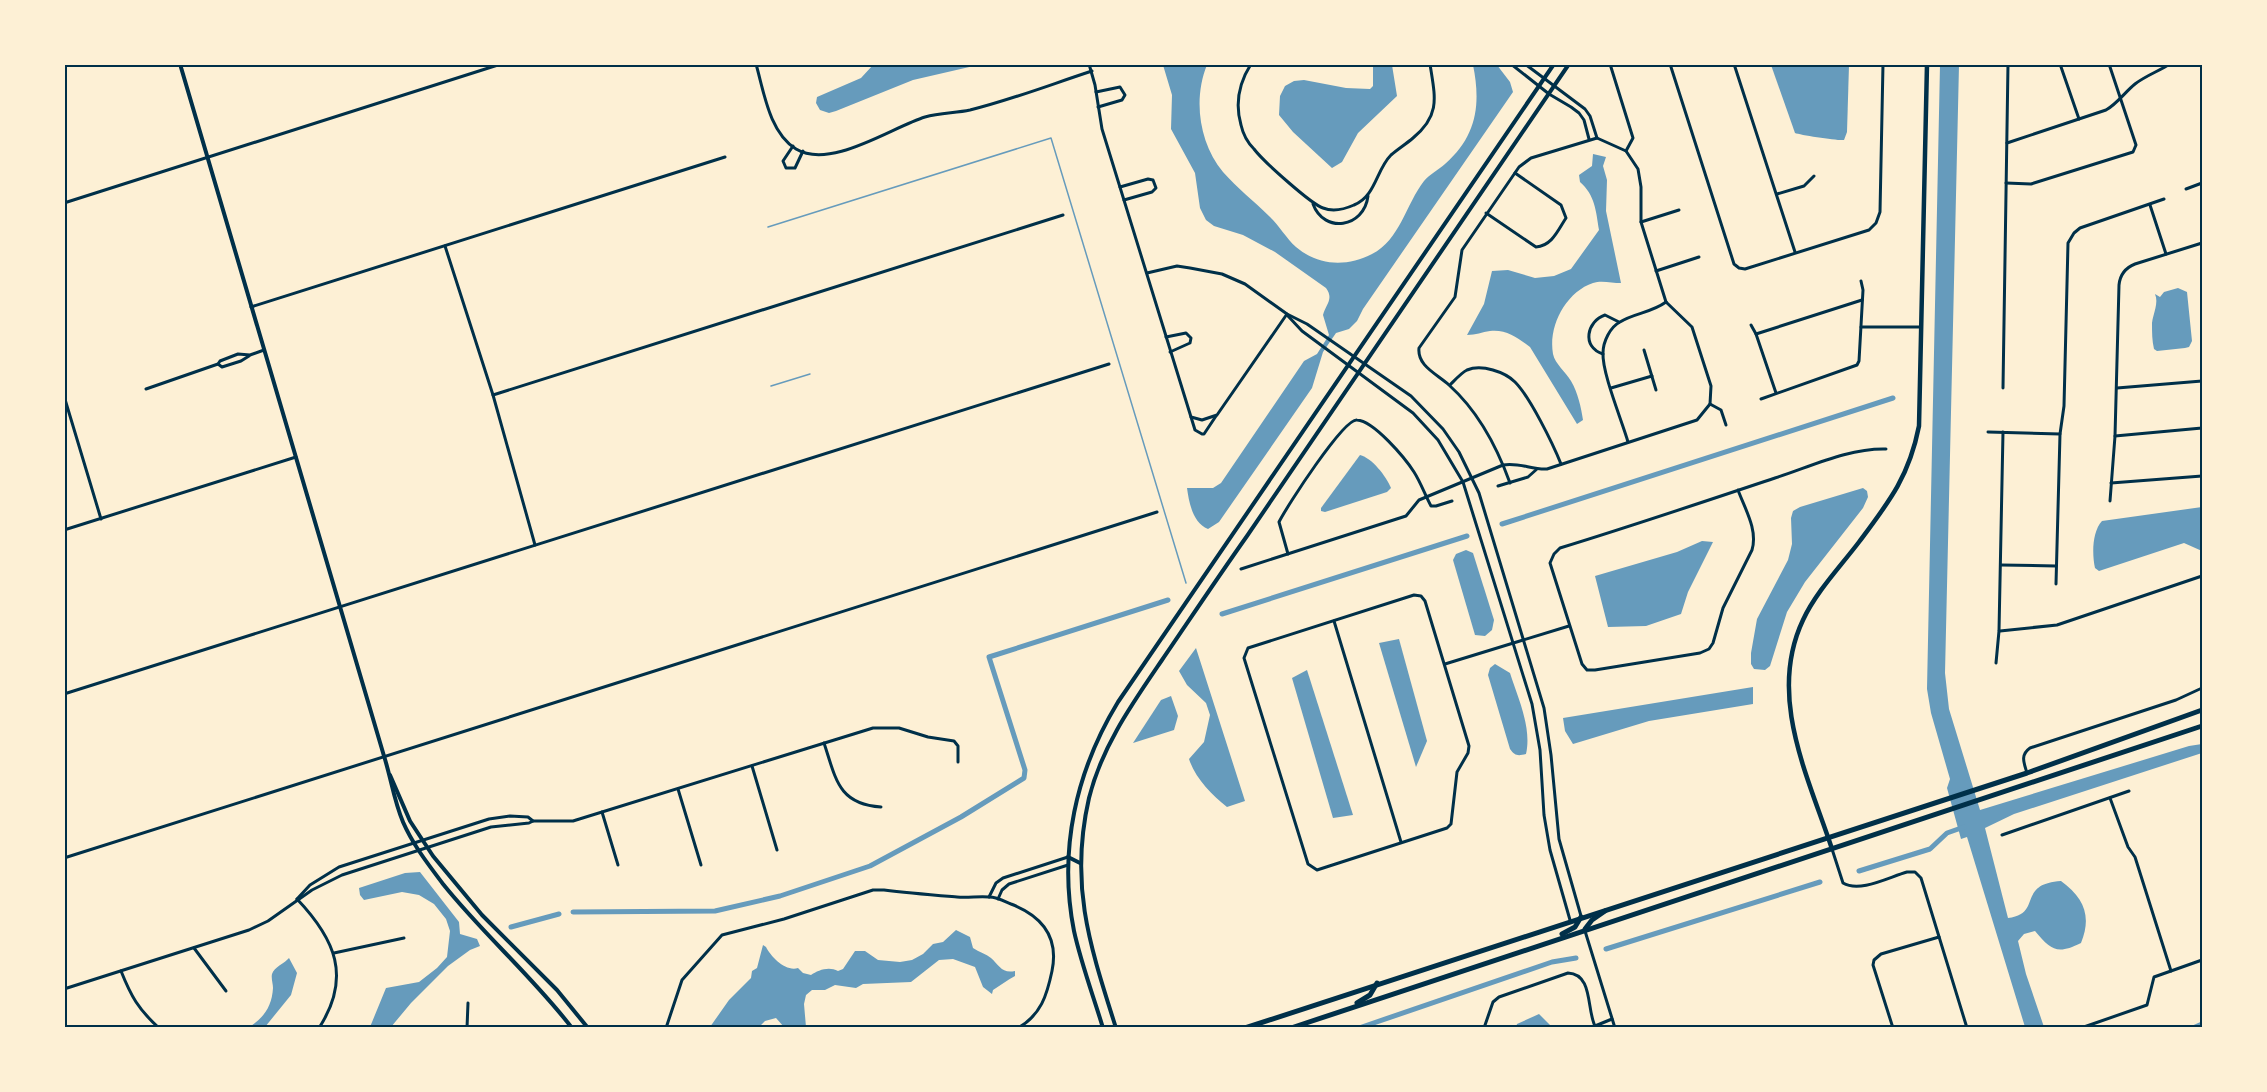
<svg xmlns="http://www.w3.org/2000/svg" width="2267" height="1092" font-family="'Archivo Narrow',sans-serif">
<style>
.water{fill:#669bbc}
.lines{fill:none;stroke-linecap:round;stroke-linejoin:round}
.stream{stroke:#669bbc;stroke-width:1.5}
.canal{stroke:#669bbc;stroke-width:5}
.minor{stroke:#003049;stroke-width:3}
.tertiary{stroke:#003049;stroke-width:4}
.secondary{stroke:#003049;stroke-width:4.5}
.primary{stroke:#003049;stroke-width:5}
.neatline{fill:none;stroke:#003049;stroke-width:2}
</style>
<rect width="100%" height="100%" fill="#fdf0d5"/>
<g class="water">
<path d="M873,65V64L978,65L913,80L836,111L829,113L820,110L816,103L817,97L861,78Z"/>
<path d="M1163,65H1207C1193,99 1199,143 1223,172C1237,188 1254,201 1269,216C1279,225 1286,238 1296,247C1318,266 1347,267 1372,254C1400,240 1406,204 1424,181C1430,174 1438,170 1445,164C1477,136 1481,104 1473,65H1497L1510,82L1513,92L1363,309L1357,321L1349,329L1336,333L1323,352L1312,388L1219,522L1208,529C1193,523 1189,503 1187,488H1213L1221,483L1304,361L1317,354L1329,335L1323,315C1326,304 1334,299 1326,288L1275,252L1243,235L1214,226L1206,220L1200,208L1195,173L1171,129L1172,95Z"/>
<path d="M1373,65H1392L1397,96L1358,133L1342,162L1332,168L1293,132L1279,115L1280,96L1285,86L1294,81L1304,80L1346,88L1370,89L1373,86Z"/>
<path d="M1771,65H1849L1847,132L1844,140C1839,141 1800,135 1795,133Z"/>
<path d="M1940,65H1959L1945,673L1949,709L1980,810L2189,746L2202,744V753L2014,814L1985,828L2008,918C2043,914 2016,884 2061,881C2084,898 2092,916 2081,943C2057,955 2051,950 2035,931L2024,934L2018,941L2026,974L2044,1027H2025L1967,837L1961,839L1947,788L1950,779L1931,713L1927,689Z"/>
<path d="M1593,154L1606,157L1603,166L1607,180L1606,211L1621,283C1612,283 1601,280 1593,283C1566,292 1548,326 1553,354C1555,364 1566,372 1571,381C1578,393 1581,407 1583,420L1577,424L1530,347C1518,338 1506,329 1490,331C1482,332 1476,335 1467,335L1484,304L1492,271L1508,270L1535,278L1554,276L1571,269L1599,230C1596,211 1595,195 1580,182L1579,175L1592,166Z"/>
<path d="M2178,288L2187,292L2192,341L2189,347L2185,348L2157,351L2154,349C2152,341 2152,332 2152,323C2153,314 2159,303 2155,294L2160,297L2164,292Z"/>
<path d="M1360,455C1372,458 1386,476 1391,488L1387,492L1325,512L1321,511V508Z"/>
<path d="M1863,488L1867,491L1868,497L1863,508L1805,582L1787,612L1770,666L1765,670L1754,669L1751,664V653L1757,619L1788,560L1792,544L1791,518L1793,511L1800,507Z"/>
<path d="M2202,507V551L2184,543L2099,571L2095,568C2092,554 2092,532 2102,521Z"/>
<path d="M1702,541L1713,542L1688,592L1681,614L1646,626L1608,627L1595,576L1677,552Z"/>
<path d="M1466,550L1473,553L1494,620L1492,630L1485,636L1475,635L1453,560L1456,554Z"/>
<path d="M1399,639L1427,741L1416,767L1379,643Z"/>
<path d="M1196,648L1245,801L1227,807C1212,795 1195,778 1189,759L1204,742L1210,715L1206,703L1187,685L1179,671Z"/>
<path d="M1495,664L1510,673C1518,698 1532,728 1526,754C1518,756 1515,756 1510,749L1488,675L1490,668Z"/>
<path d="M1307,670L1353,815L1333,818L1292,678Z"/>
<path d="M1753,687V704L1649,721L1573,744L1565,731L1563,718Z"/>
<path d="M1171,696L1178,716L1174,730L1133,743L1161,700Z"/>
<path d="M420,872L459,922L460,934L477,939L480,946L470,950L448,966L411,1003L391,1027H370L386,988L419,982L437,968L447,957L450,931L446,919L434,904L419,895L402,892L364,900L360,895L359,888L405,873Z"/>
<path d="M956,930L970,937L973,948C979,952 986,954 991,958C999,965 1002,974 1015,971V976C1007,980 1001,985 993,990L992,994L983,987L975,967L953,959L939,960L911,982L863,984L856,988L835,985L825,990H812L806,995L804,1004L806,1027H784L776,1018L765,1021L759,1027H710L729,1000L751,978L752,971L757,968L763,945L766,947C771,957 786,972 798,968L803,973L811,975C818,970 829,966 838,971L843,969L855,951H865L878,960L900,962L912,960L923,954L933,944L943,942Z"/>
<path d="M289,958L297,973L291,995L265,1027H249C264,1018 272,1006 273,988C273,984 271,978 272,974C274,967 285,963 289,958Z"/>
<path d="M1539,1014L1552,1027H1516L1517,1024Z"/>
</g>
<g class="lines">
<g class="stream">
<path d="M768,227L1051,138L1186,583"/>
<path d="M771,386L810,374"/>
</g>
<g class="canal">
<path d="M1502,524L1893,398"/>
<path d="M1222,614L1467,536"/>
<path d="M1859,871L1930,849L1947,833L1964,827"/>
<path d="M573,912L715,911L780,896L870,866L961,817L1024,778L1025,770L989,657L1168,600"/>
<path d="M511,927L559,914"/>
<path d="M1606,949L1820,882"/>
<path d="M1359,1028L1552,962L1576,958"/>
<path d="M2193,1028L2202,1024"/>
</g>
<g class="minor">
<path d="M756,64C764,92 769,132 796,149C831,170 892,127 925,117C940,113 956,113 970,110C1011,100 1052,84 1092,71"/>
<path d="M1089,64L1095,85L1102,129L1191,417L1202,420L1217,415L1287,314"/>
<path d="M1251,64C1239,83 1235,104 1241,125C1243,134 1248,143 1254,149C1263,161 1311,204 1323,208C1333,212 1345,209 1354,205C1376,196 1376,170 1391,155C1398,149 1406,144 1413,138C1441,115 1435,97 1430,64"/>
<path d="M1511,64L1549,94L1571,107L1579,113L1584,120L1589,139"/>
<path d="M1525,64L1585,109L1590,116L1597,138"/>
<path d="M1610,64L1633,138L1626,151"/>
<path d="M1670,64L1734,264L1739,268L1745,269L1869,230L1876,223L1880,212L1883,64"/>
<path d="M1734,64L1795,252"/>
<path d="M2060,64L2079,119"/>
<path d="M1096,92L1120,87L1125,95L1122,100L1098,107"/>
<path d="M2007,143L2106,110C2117,104 2125,92 2135,84C2145,76 2159,71 2170,64"/>
<path d="M793,146L783,161L786,168H795L803,151"/>
<path d="M2006,183L2031,184L2133,152L2136,145L2109,64"/>
<path d="M1120,187L1148,179L1153,180L1156,188L1152,192L1124,200"/>
<path d="M2186,189L2202,183"/>
<path d="M1777,194L1804,186L1814,176"/>
<path d="M64,203L501,64"/>
<path d="M1313,204C1324,234 1364,228 1368,196"/>
<path d="M2150,205L2166,254"/>
<path d="M1486,213L1536,247C1552,246 1558,230 1566,218L1561,205L1515,173"/>
<path d="M1641,222L1679,210"/>
<path d="M445,246L493,395L535,545"/>
<path d="M1656,271L1699,257"/>
<path d="M1147,273L1177,266L1190,268L1222,274L1245,284L1287,314L1307,324L1411,396L1443,429L1459,452L1479,493L1544,708L1551,755L1559,839L1581,916"/>
<path d="M1666,302L1692,327L1711,386L1710,404L1721,410L1726,425"/>
<path d="M251,307L725,157"/>
<path d="M1288,316L1302,331L1413,413L1438,440L1463,482L1532,704L1540,750L1544,815L1550,850L1570,920"/>
<path d="M1751,325L1756,334L1776,393"/>
<path d="M1861,327H1921"/>
<path d="M1756,334L1862,300"/>
<path d="M1166,337L1186,333L1191,338L1190,343L1170,352"/>
<path d="M1644,350L1656,390"/>
<path d="M1603,354C1581,347 1587,321 1605,315L1619,322"/>
<path d="M218,364L222,367L241,361L249,356"/>
<path d="M1450,385C1455,380 1461,373 1467,370C1482,364 1505,372 1515,382C1530,397 1553,444 1561,464"/>
<path d="M1611,388L1652,376"/>
<path d="M2003,388L2008,64"/>
<path d="M2117,388L2202,381"/>
<path d="M146,389L218,364L220,361L238,354L250,355L264,350"/>
<path d="M493,395L1063,215"/>
<path d="M64,396L101,519"/>
<path d="M1761,399L1857,365L1859,361L1863,290L1861,281"/>
<path d="M1191,417L1195,430L1202,434H1204L1216,416"/>
<path d="M1988,432L2060,434"/>
<path d="M2115,436L2202,428"/>
<path d="M1628,442C1622,421 1602,373 1603,353C1603,342 1610,327 1620,322C1634,313 1651,313 1666,302"/>
<path d="M1510,483C1497,447 1478,411 1449,385C1437,374 1417,366 1419,348L1455,297L1462,250L1519,167L1531,158L1597,138L1626,151L1638,169L1641,187V222L1666,302"/>
<path d="M2111,483L2202,476"/>
<path d="M1498,486L1528,477L1537,469"/>
<path d="M1738,490C1745,509 1758,530 1752,550L1723,608L1713,643L1709,649L1700,653L1595,670H1587L1582,664L1550,563L1554,554L1560,548C1632,526 1703,502 1775,478C1810,467 1848,448 1886,449"/>
<path d="M2110,501L2115,436L2119,285C2120,275 2125,268 2135,264L2202,243"/>
<path d="M64,530L296,457"/>
<path d="M1288,554L1279,522C1287,506 1344,418 1357,420C1374,421 1405,458 1414,472C1421,483 1425,495 1431,506H1436L1452,501"/>
<path d="M2001,565L2056,566"/>
<path d="M1241,569L1406,516L1419,500L1503,465C1519,462 1532,470 1547,469L1697,420L1710,404"/>
<path d="M2056,584L2060,434L2064,406L2068,243L2074,233L2080,228L2164,199"/>
<path d="M1414,595L1421,596L1425,601L1469,746L1468,753L1457,772L1451,824L1447,828L1317,870L1308,864L1244,658L1248,648Z"/>
<path d="M1334,621L1401,842"/>
<path d="M2000,631L2057,625L2202,576"/>
<path d="M1996,663L1999,631L2003,432"/>
<path d="M1445,664L1569,626"/>
<path d="M64,694L1109,364"/>
<path d="M824,743C836,779 838,804 881,807"/>
<path d="M752,766L777,850"/>
<path d="M2027,773C2024,763 2020,755 2030,748L2176,700L2202,688"/>
<path d="M678,789L701,865"/>
<path d="M2110,798L2128,847L2135,857L2171,971"/>
<path d="M602,812L618,865"/>
<path d="M2002,835L2129,791"/>
<path d="M1832,849L1843,883C1860,893 1889,877 1907,872H1915L1921,878L1967,1028"/>
<path d="M64,858L1157,512"/>
<path d="M989,897L996,883L1003,878L1068,857"/>
<path d="M297,899L310,885L339,867L489,819L510,816L528,817L533,821H573L873,728H899L928,737L954,741L958,746V762"/>
<path d="M297,899C335,939 352,977 319,1028"/>
<path d="M998,899L1002,890L1009,884L1068,865"/>
<path d="M1585,931L1615,1028"/>
<path d="M194,948L226,991"/>
<path d="M334,953L404,938"/>
<path d="M121,971C131,996 138,1009 159,1028"/>
<path d="M64,989L249,930L268,921L312,890L342,875L491,827L529,823L533,821"/>
<path d="M1595,1026L1612,1019"/>
<path d="M467,1028L468,1003"/>
<path d="M666,1028L682,980L722,935L784,919L873,890H884C908,893 933,895 957,897C968,898 979,896 989,897C997,897 1004,901 1011,904C1042,916 1059,937 1052,971C1047,995 1041,1015 1018,1028"/>
<path d="M1484,1028L1493,1002L1499,997L1568,973C1594,974 1586,1012 1596,1028"/>
<path d="M1893,1028L1873,965L1874,960L1881,954L1939,937"/>
<path d="M2081,1028L2147,1005L2154,977L2202,960"/>
</g>
<g class="tertiary">
<path d="M180,64L384,756C391,778 394,801 403,822C413,845 428,864 443,884C483,934 533,977 572,1028"/>
<path d="M390,775L410,821L433,856L482,915L557,990L588,1028"/>
<path d="M1068,857L1080,863"/>
<path d="M1103,1028C1093,995 1081,963 1074,931C1058,850 1076,771 1118,702L1554,64"/>
<path d="M1116,1028C1090,946 1069,885 1089,798C1102,746 1132,704 1162,660C1190,619 1218,577 1247,536C1354,379 1462,222 1569,64"/>
</g>
<path class="secondary" d="M1832,849C1808,776 1767,696 1803,620C1816,592 1840,567 1859,542C1889,502 1909,477 1919,426L1927,64"/>
<g class="primary">
<path d="M1585,929L1592,920L1605,911"/>
<path d="M1562,934L1575,927L1581,917"/>
<path d="M1357,1003L1370,995L1377,983"/>
<path d="M1245,1028L2027,773L2202,710"/>
<path d="M1291,1028L2202,726"/>
</g>
</g>
<rect width="2267" height="1092" fill="none" stroke="#fdf0d5" stroke-width="132"/>
<rect x="66" y="66" width="2135" height="960" class="neatline"/>
</svg>
